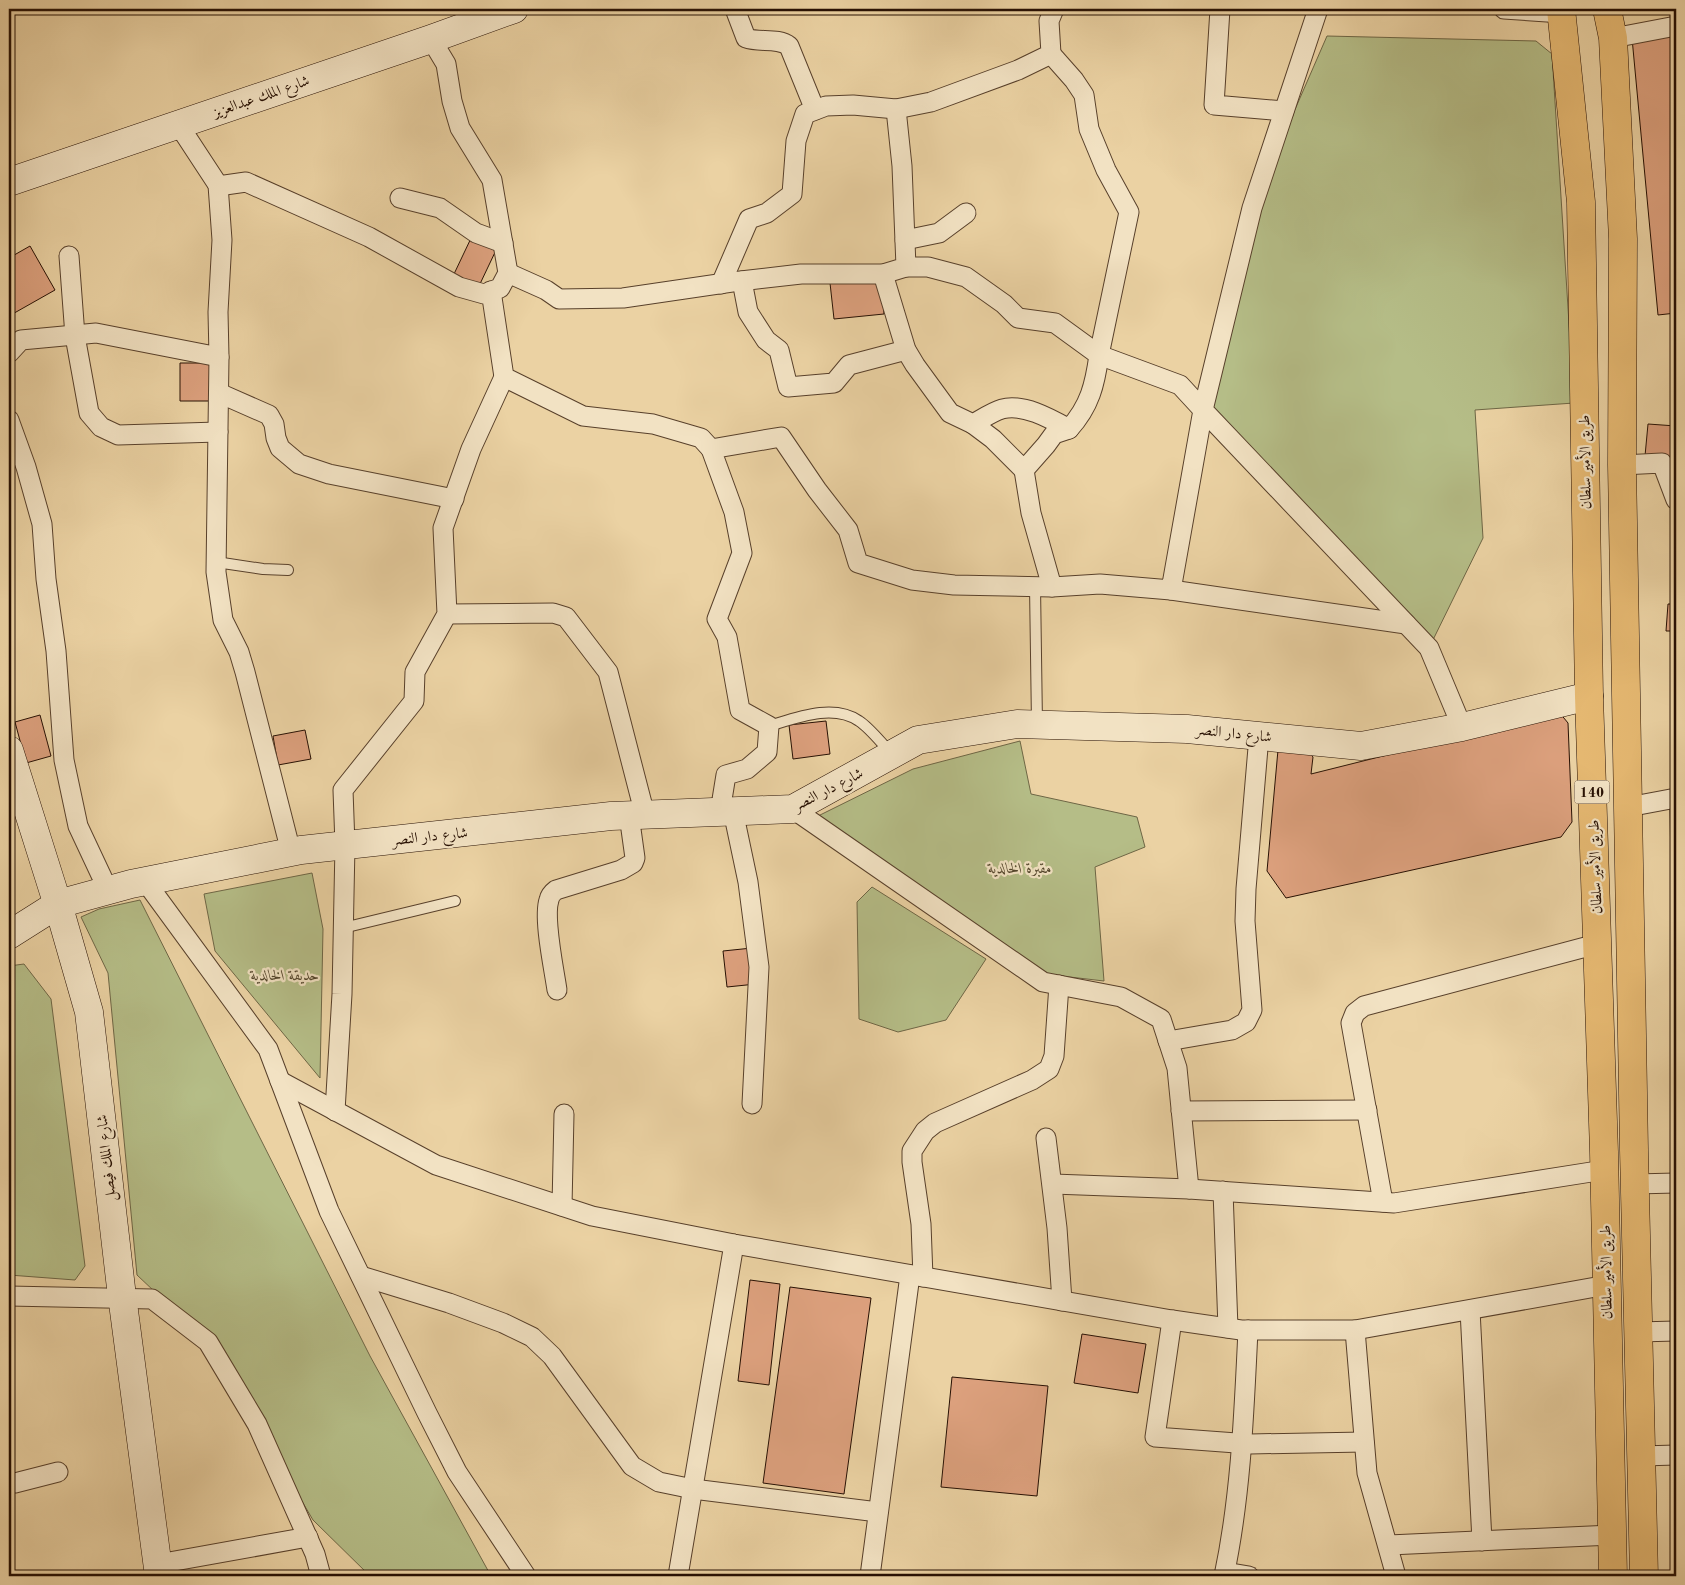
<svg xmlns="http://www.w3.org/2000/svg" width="1685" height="1585" font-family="'Old Standard TT',Amiri,serif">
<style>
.green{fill:#b5bd87;stroke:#6e6645}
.building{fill:#dca07d;stroke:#271003}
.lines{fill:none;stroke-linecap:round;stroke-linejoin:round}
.lane-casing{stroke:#58402b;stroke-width:12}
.street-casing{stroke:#58402b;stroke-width:21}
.secondary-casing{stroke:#271003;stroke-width:29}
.highway-casing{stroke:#271003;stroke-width:29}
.lane{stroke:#f2e2c3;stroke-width:10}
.street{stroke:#f2e2c3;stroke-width:19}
.secondary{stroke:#f2e2c3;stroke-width:28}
.highway{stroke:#e6b972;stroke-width:28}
.labels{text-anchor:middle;stroke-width:4.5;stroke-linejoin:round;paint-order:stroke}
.shield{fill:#f2e2c3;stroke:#644f3d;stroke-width:1}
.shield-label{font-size:14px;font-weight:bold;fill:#271003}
.street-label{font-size:15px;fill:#271003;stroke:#f2e2c3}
.park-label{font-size:15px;font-style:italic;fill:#52442b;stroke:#f2e2c3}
</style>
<rect width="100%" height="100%" fill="#ebd2a3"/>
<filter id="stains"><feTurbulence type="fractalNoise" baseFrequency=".004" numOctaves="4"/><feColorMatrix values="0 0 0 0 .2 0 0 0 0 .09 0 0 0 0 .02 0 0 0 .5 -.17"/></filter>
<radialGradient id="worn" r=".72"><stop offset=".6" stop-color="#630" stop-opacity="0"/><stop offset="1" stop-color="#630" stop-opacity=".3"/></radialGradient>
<g class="green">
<path d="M1327,36L1536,41L1552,54L1574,403L1475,410L1483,538L1429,648L1203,410L1252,208Z"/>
<path d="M1020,741L1031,794L1137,817L1145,847L1095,867L1104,981L1044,974L816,817L913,769Z"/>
<path d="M312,873L323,929L320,1078L215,951L204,894Z"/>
<path d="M872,887L986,959L946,1020L898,1032L859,1019L857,902Z"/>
<path d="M140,900L370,1356L491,1576H370L313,1520L208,1342L137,1275L108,973L81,917L99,909Z"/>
<path d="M24,964L51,999L85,1266L75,1280L9,1275V966Z"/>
</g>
<g class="building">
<path d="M1676,34V313L1658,315L1632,38Z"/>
<path d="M473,234L498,246L479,286L454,274Z"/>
<path d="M30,246L55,290L9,316V258Z"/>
<path d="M881,278L884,314L834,319L830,283Z"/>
<path d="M180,363H213L214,401H180Z"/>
<path d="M1648,424L1676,426V458L1645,456Z"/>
<path d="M1668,604H1676V631H1666Z"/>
<path d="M1559,712L1568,723L1572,822L1561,837L1286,898L1267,871L1278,750L1304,746L1313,757L1311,774Z"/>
<path d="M40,715L51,756L26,763L15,722Z"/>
<path d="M826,721L830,754L793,759L789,725Z"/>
<path d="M305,730L311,759L278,765L273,736Z"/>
<path d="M1676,800V874H1671L1670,801Z"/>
<rect x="1671" y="874" width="5" height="82"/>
<path d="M752,948L756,984L727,987L723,951Z"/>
<path d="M1671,956H1676V1008H1672Z"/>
<path d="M1672,1008H1676V1060H1673Z"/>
<rect x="1673" y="1060" width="3" height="52"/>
<path d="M1673,1112H1676V1164H1674Z"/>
<path d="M750,1280L780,1284L769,1385L738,1381Z"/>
<path d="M790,1287L871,1298L844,1494L763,1483Z"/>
<path d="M1082,1334L1146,1344L1138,1393L1074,1383Z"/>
<path d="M952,1377L1048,1386L1037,1496L941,1487Z"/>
</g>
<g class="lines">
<g class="lane-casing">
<g id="lane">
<path d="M216,562L263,569L288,570"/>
<path d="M1035,586L1037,724"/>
<path d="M769,726C796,718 833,703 859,721C870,728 882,744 892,754"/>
<path d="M343,928L455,901"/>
</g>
</g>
<g class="street-casing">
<g id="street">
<path d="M735,9L746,38C759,43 778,37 789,46L815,110"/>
<path d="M1220,9L1214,105L1284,111"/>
<path d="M1318,9L1252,208L1203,410L1429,648L1462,727"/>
<path d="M1504,9L1562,13"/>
<path d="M1613,38L1676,26"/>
<path d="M218,186L246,182L369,237L459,287L484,294L500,288L508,273L492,180L460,128L452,101L446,64L431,39"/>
<path d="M400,198L440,208L476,233L503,243"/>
<path d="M905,240L939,233L966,213"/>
<path d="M69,256L75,336L89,413L101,427L118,435L218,432"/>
<path d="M508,273L546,290L559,299L623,298L732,282L801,274H883L906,267L902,166L896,109"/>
<path d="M883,274L906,350L915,365L950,413L973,424C982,419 992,412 1002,409C1023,403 1051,419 1069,429C1090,406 1095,384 1099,355L1055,323L1018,318L1004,304L966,277L928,267H906"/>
<path d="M742,281L748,312L766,340L779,350L788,387L834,383L849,365L906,350"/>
<path d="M721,284L749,219L767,213L792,194L796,141L805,114L826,106L853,105L896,109L931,102L1018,70L1051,54L1049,21L1054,9"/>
<path d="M491,291L504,377L583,416L653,424L701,438L711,449"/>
<path d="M9,353L21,340L96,333L219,357L218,312L222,240L218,185L178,124"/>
<path d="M219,357L216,572L223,620L239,652L245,672L291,852"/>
<path d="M219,393L269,415L274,424L276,438L280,448L299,464L329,474L454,499"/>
<path d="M9,420L26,467L42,524L46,579L56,651L64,760L78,826L108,890"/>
<path d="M973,424L993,439L1024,470L1046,445L1054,434L1069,429"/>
<path d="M1622,465L1662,463L1676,500"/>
<path d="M1024,470L1031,513L1052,587L1100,584L1171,590L1203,410L1180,385L1099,355L1129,212L1106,170L1089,129L1084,95L1074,80L1051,54"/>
<path d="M1171,590L1406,624"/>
<path d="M447,614L553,613L566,617L608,672L645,815"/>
<path d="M1628,807L1676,798"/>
<path d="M793,809L1043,982L1121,997L1161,1019L1177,1068L1189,1189"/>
<path d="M733,811L748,882L759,967L752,1104"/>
<path d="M720,812L726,775L747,769L767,752L769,726L740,710L727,637L717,619L742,553L734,512L711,449L781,437L817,490L848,530L858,563L912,580L954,585L1052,587"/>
<path d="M145,881L268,1049L329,1211L427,1413L457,1472L526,1576"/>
<path d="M557,990C554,969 543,918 549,900C550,895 552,893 556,890L621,870L633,863L635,858L629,815"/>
<path d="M1168,1041L1232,1030L1246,1022L1252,1010L1245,921L1246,889L1259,736"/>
<path d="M280,1081L436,1165L592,1216L734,1244L1172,1320L1241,1330H1355L1607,1285"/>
<path d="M335,1111L342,994L345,845L343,790L414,701L415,672L447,614L443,528L471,449L504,377"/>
<path d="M1181,1111L1367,1110"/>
<path d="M1046,1138L1057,1228L1062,1301"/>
<path d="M1053,1184L1189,1189L1394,1203L1604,1170"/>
<path d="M1635,1184L1676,1183"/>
<path d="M1223,1191L1228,1328"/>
<path d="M1383,1202L1351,1023L1355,1013L1364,1006L1597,944"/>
<path d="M562,1206L564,1114"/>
<path d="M361,1276L449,1303L503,1323L532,1337L552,1356L632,1466L659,1482L693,1489L878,1512"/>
<path d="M923,1277L921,1224L912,1162V1151L925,1131L935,1123L1032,1080L1049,1069L1054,1056L1059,985"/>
<path d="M9,1296L152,1299L208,1342L257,1424L315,1554L321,1576"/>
<path d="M1470,1310L1482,1541"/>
<path d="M1172,1320L1155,1437L1250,1444L1364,1442"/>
<path d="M1355,1330L1367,1473L1396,1576"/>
<path d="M1638,1332L1676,1331"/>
<path d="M1641,1456L1676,1455"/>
<path d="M9,1482L15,1483L58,1472"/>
<path d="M1389,1545L1612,1535"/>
<path d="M158,1564L308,1537"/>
<path d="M1225,1572L1249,1576"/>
<path d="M678,1576L734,1244"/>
<path d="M870,1576L910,1275"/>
<path d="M1224,1576C1241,1495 1244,1413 1248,1330"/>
</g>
</g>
<g class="secondary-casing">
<g id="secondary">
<path d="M9,182L431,39L514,9"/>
<path d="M9,750L62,918L89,1012L121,1288L159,1576"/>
<path d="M9,935L58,904L131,884L301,850L611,816L793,809L918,740L1017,724L1187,729L1361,746L1462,727L1589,696"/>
</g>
</g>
<g class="highway-casing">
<g id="highway">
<path d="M1561,9L1581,202L1589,696L1604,1152L1613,1576"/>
<path d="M1607,9L1613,38L1623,239L1622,465L1634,1150L1644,1576"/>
</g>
</g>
<use href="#lane" class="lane"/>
<use href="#street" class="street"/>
<use href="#secondary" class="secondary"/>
<use href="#highway" class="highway"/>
</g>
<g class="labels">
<rect class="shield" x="1574.5" y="780.5" width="35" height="23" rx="4"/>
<g class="shield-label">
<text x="1592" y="797">140</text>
</g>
<g class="street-label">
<text transform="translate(261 96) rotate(-19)" y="5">شارع الملك عبدالعزيز</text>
<text transform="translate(1585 462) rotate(-91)" y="5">طريق الأمير سلطان</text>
<text transform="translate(1234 733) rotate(6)" y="5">شارع دار النصر</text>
<text transform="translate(828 789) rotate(-27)" y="5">شارع دار النصر</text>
<text transform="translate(430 836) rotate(-6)" y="5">شارع دار النصر</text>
<text transform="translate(1595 867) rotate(-92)" y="5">طريق الأمير سلطان</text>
<text transform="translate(106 1158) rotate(-96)" y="5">شارع الملك فيصل</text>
<text transform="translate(1606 1272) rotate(-91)" y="5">طريق الأمير سلطان</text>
</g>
<g class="park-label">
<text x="1020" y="873">مقبرة الخالدية</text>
<text x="285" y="980">حديقة الخالدية</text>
</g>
</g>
<rect width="1685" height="1585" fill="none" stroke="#ebd2a3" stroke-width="30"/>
<rect x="10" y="10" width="1665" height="1565" fill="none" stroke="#271003" stroke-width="2.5"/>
<rect x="15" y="15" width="1655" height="1555" fill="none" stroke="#271003"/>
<rect width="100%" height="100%" filter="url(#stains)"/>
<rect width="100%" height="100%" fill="url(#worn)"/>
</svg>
